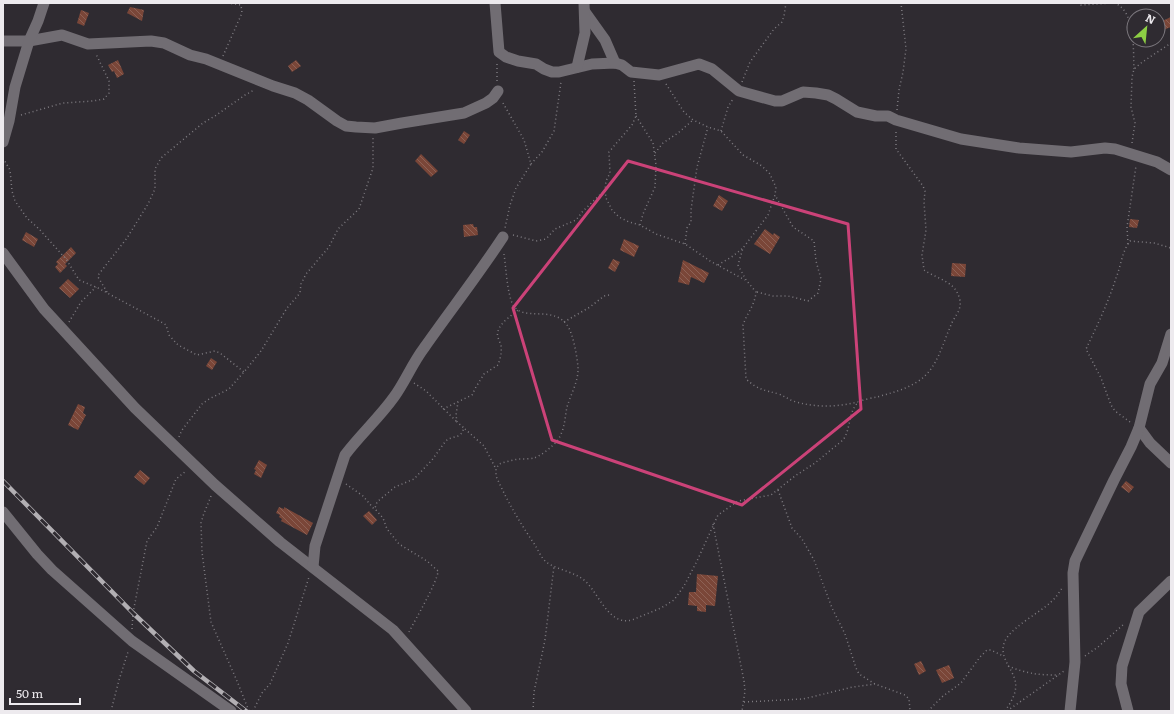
<svg xmlns="http://www.w3.org/2000/svg" width="1174" height="714" font-family="Literata,serif">
<style>
.building{fill:url(#building-back-hatch)}
.lines{fill:none;stroke-linecap:round;stroke-linejoin:round}
.path{stroke:#7e7b80;stroke-width:1.5;stroke-dasharray:1 3;stroke-linecap:butt}
.street{stroke:#716d73;stroke-width:11}
.rail-casing{stroke:#b2afb3;stroke-width:4.5}
.rail{stroke:#2f2b31;stroke-width:3;stroke-dasharray:9;stroke-linecap:butt}
.marked{fill:none;stroke:#cb4278;stroke-width:3;stroke-linejoin:round}
</style>
<defs>
<pattern id="building-back-hatch" width="6" height="6" patternUnits="userSpaceOnUse"><rect width="6" height="6" fill="#7a4638"/><path d="M-1 5l2 2M0 0l6 6M5-1l2 2" fill="none" stroke="#8d6155"/></pattern>
</defs>
<rect width="100%" height="100%" fill="#2f2b31"/>
<g class="building">
<path d="M130,7L144,10L142,21L127,13Z"/>
<path d="M81,10L89,13L84,26L77,23Z"/>
<path d="M1171,17V27L1158,32V23Z"/>
<path d="M118,60L124,74L117,78L114,71L112,72L108,65Z"/>
<path d="M296,60L301,66L292,72L288,66Z"/>
<path d="M464,131L470,135L464,144L458,140Z"/>
<path d="M421,154L438,171L431,177L415,161Z"/>
<path d="M719,195L728,201L722,211L713,206Z"/>
<path d="M1130,219L1139,220L1137,228L1129,227Z"/>
<path d="M473,224L474,227H477L478,235L464,237L463,225Z"/>
<path d="M765,229L773,235L774,233L780,237L770,254L754,244Z"/>
<path d="M26,232L38,239L34,247L22,240Z"/>
<path d="M624,239L639,246L634,257L620,250Z"/>
<path d="M71,247L76,253L65,264L67,266L60,273L55,267L58,264L56,262Z"/>
<path d="M613,259L620,262L615,272L608,268Z"/>
<path d="M683,260L709,273L704,283L691,277L689,285L678,282Z"/>
<path d="M952,263L966,264L965,277L951,276Z"/>
<path d="M68,279L79,289L70,298L59,288Z"/>
<path d="M211,358L217,362L212,370L206,366Z"/>
<path d="M78,404L85,407L83,413L86,415L78,430L68,425Z"/>
<path d="M259,460L267,465L261,478L254,474L256,470L254,469Z"/>
<path d="M140,470L150,478L144,485L134,477Z"/>
<path d="M1126,481L1134,487L1129,493L1121,487Z"/>
<path d="M279,507L284,509V507L313,523L307,535L281,521L282,519L279,517L280,515L276,513Z"/>
<path d="M369,511L377,520L372,525L363,516Z"/>
<path d="M697,574L718,576L715,606L706,605V612L697,611V606L688,605L689,592H696Z"/>
<path d="M921,661L926,671L919,675L914,664Z"/>
<path d="M949,665L954,678L942,683L936,670Z"/>
</g>
<g class="lines">
<g class="path">
<path d="M1077,3L1081,5L1112,3"/>
<path d="M1114,3C1136,10 1133,51 1134,69"/>
<path d="M223,56L242,13L241,5L228,3"/>
<path d="M497,64V82"/>
<path d="M634,81L636,116L632,125L614,146L609,152L610,173L606,181L605,190L606,198L612,210L619,217L629,222L640,225L656,234L685,244L710,261L745,280"/>
<path d="M742,82L750,62L774,29L782,22L784,16L786,3"/>
<path d="M666,84L684,112L693,120L708,127L721,131L743,155L762,166L770,174L773,181L776,187L775,195L768,215L743,248L738,265L746,280L756,292C755,305 747,313 743,325L746,379C758,390 764,390 779,394C784,396 788,399 793,401C815,408 837,407 858,402"/>
<path d="M503,103L524,140L531,164L516,188L510,205L505,228"/>
<path d="M897,110L899,90L903,72L906,49L901,3"/>
<path d="M21,115L63,103L93,101L104,99L109,93V81L96,54"/>
<path d="M636,116L653,143L656,165L655,187L643,214L640,225"/>
<path d="M721,131L728,107L733,99"/>
<path d="M1132,143L1135,123L1131,107L1132,77L1134,69L1141,63L1171,43"/>
<path d="M655,153L663,143L678,133L693,120"/>
<path d="M3,158L10,170L12,191L15,201L27,218L39,229L66,259L79,280L98,288L163,323L166,325L169,335L178,345L197,355L215,351L220,353L244,372"/>
<path d="M531,164L542,152L554,131L561,82"/>
<path d="M513,235L536,241L546,239L555,229L576,220L583,211L605,190"/>
<path d="M685,244L687,228L691,222V210L697,167L708,127"/>
<path d="M1128,244L1127,227L1136,166"/>
<path d="M504,254C506,267 507,293 513,305C523,322 553,305 567,325C573,333 577,356 578,367C579,380 571,394 567,407C565,416 565,426 561,434C559,439 556,443 552,446C548,450 540,456 534,458C530,459 524,459 519,459C512,460 505,462 499,464L496,469V476C507,501 520,523 535,545C538,550 541,557 545,561C557,571 577,571 588,584C600,597 610,626 632,620L661,608L674,600L684,586L697,561L718,515L738,501L771,495L795,476L815,463L843,440C851,430 848,410 859,402C864,399 872,398 877,397C891,393 904,390 917,382C937,370 942,345 951,325C953,319 959,313 960,306C961,302 959,296 957,292C951,281 934,277 924,270L922,255L926,230L924,202L925,191L923,186L896,149V130"/>
<path d="M718,265L733,256L743,248"/>
<path d="M107,292L98,277L99,274L127,238L148,204L155,189V169L161,158L203,123L215,116L245,95L254,90"/>
<path d="M757,292L773,296H788L808,301L818,293L821,279L816,261L814,241L793,227L775,195"/>
<path d="M69,322L81,302L96,287"/>
<path d="M564,322L590,307L604,296L609,295"/>
<path d="M414,383L426,391L457,422"/>
<path d="M443,409L472,395L476,387L484,374L498,365C500,359 502,353 501,346C500,341 496,336 498,331C500,323 512,315 518,310"/>
<path d="M1130,422L1115,411L1111,405L1101,378L1086,349C1097,326 1108,303 1116,278C1121,266 1122,251 1130,241L1154,243L1171,248"/>
<path d="M465,429L484,446L496,469"/>
<path d="M179,437L182,430L202,404L209,399L229,389L249,366L261,351L287,308L300,293L301,284L306,274L329,247L338,229L359,209L373,168V138"/>
<path d="M346,484L363,496L374,509"/>
<path d="M778,490L792,528L802,539L814,560L832,608L845,634L856,668L859,674L875,684L905,695L909,699L910,711"/>
<path d="M211,496L203,516L201,523L202,552L211,622L237,681L249,711"/>
<path d="M713,524L744,681L745,691L742,711"/>
<path d="M132,629L133,613L147,541L157,527L176,479L186,471"/>
<path d="M409,632C415,620 438,581 438,571L427,561L399,544L387,529L383,518L376,510L375,508L377,502L395,487L414,479L432,460L445,442L448,439L458,436L462,433L464,428L457,422L456,415L458,402"/>
<path d="M1085,656L1098,647L1124,624"/>
<path d="M1008,666C1028,674 1038,675 1059,675"/>
<path d="M744,702L803,699L853,687L875,684"/>
<path d="M111,711L119,680L128,652"/>
<path d="M253,711L262,693L270,684L288,643L309,577"/>
<path d="M533,711L534,692L545,640L554,566"/>
<path d="M928,711L943,696L961,683L980,657L987,650H991L1003,656"/>
<path d="M1005,711C1011,702 1018,692 1015,680C1011,666 997,655 1006,639C1015,625 1039,613 1051,602C1056,598 1059,592 1063,587"/>
<path d="M1007,711L1064,671"/>
</g>
<g class="street">
<path d="M495,3L499,52L506,57L518,61L536,64L544,69L552,72H559L592,64L615,63L622,65L631,72L659,75L699,64L712,69L739,91L775,101H782L803,92L816,93L828,95L836,99L857,112L876,116H888L896,120L961,139L1019,148L1071,152L1105,148L1115,149L1157,162L1171,170"/>
<path d="M585,12L605,40L615,63"/>
<path d="M3,41H29L62,35L88,44L151,41L164,43L190,55L206,59L273,86L295,93L308,100L337,121L346,126L356,127L375,128L402,123L464,113L486,103L493,98L498,91"/>
<path d="M577,67L585,33L584,3"/>
<path d="M3,142L9,121L15,87L29,41L38,21L44,3"/>
<path d="M3,253L44,309L135,408L215,485L280,542L393,630L466,711"/>
<path d="M1139,428L1150,443L1171,463"/>
<path d="M3,512L37,554L52,570L132,641L231,711"/>
<path d="M313,567L315,546L345,455C360,435 379,418 394,397C405,382 412,364 424,348C450,311 478,275 503,237"/>
<path d="M1070,711L1075,662L1073,573L1075,561L1114,480L1131,447L1139,428L1150,384L1162,363L1171,334"/>
<path d="M1128,711L1121,684L1122,666L1139,612L1171,581"/>
</g>
<g class="rail-casing">
<path id="rail" d="M3,481L133,613L194,671L246,711"/>
</g>
<use href="#rail" class="rail"/>
</g>
<path class="marked" d="M628,161L848,224L861,409L742,505L552,440L513,308Z"/>
<rect width="1174" height="714" fill="none" stroke="#edeaee" stroke-width="8"/>
<g transform="translate(1146 28) rotate(27)"><circle r="19" fill="#2f2b31" stroke="#7b777d"/>
<path d="M0-3L7 15L0 10L-7 15Z" fill="#8dce44"/>
<text y="-6" font-size="11" font-weight="bold" text-anchor="middle" fill="#edeaee">N</text>
</g>
<path d="M10 698v6h70v-6" fill="none" stroke="#edeaee" stroke-width="2"/>
<text x="16" y="698" font-size="12" fill="#edeaee" stroke="#2f2b31" stroke-width="3" paint-order="stroke">50 m</text>
</svg>
